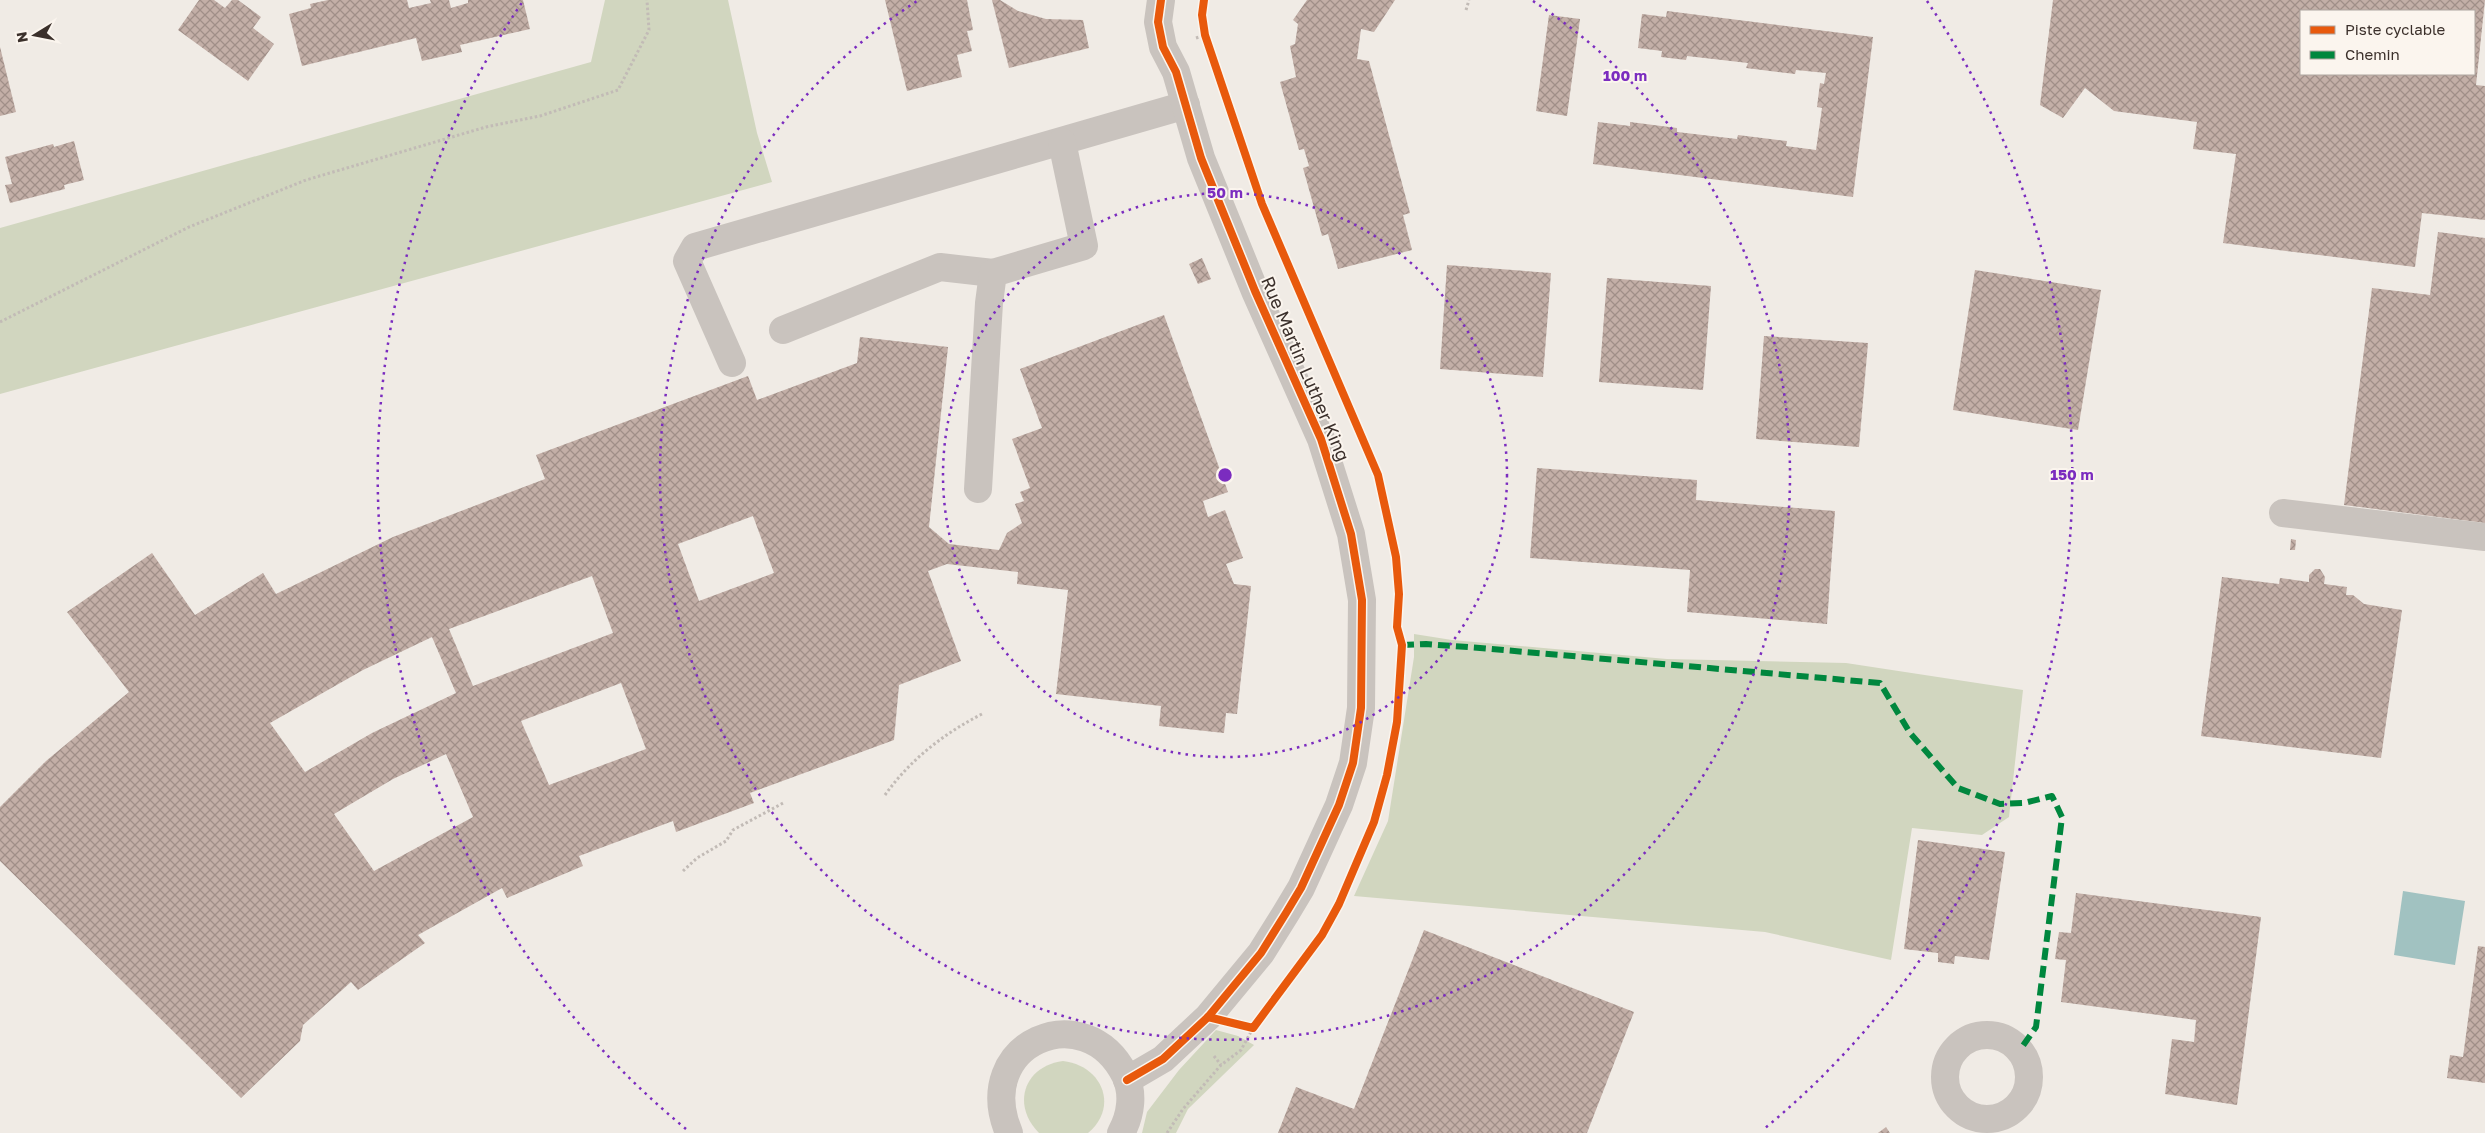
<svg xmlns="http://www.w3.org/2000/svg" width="2485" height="1133" font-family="'Golos Text',sans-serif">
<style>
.grass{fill:#d1d6bf}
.water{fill:#a1c2c1}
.building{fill:url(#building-cross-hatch);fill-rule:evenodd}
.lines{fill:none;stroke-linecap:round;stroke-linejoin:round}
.path{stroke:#c2bbb6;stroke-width:3;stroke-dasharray:2.5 2.5;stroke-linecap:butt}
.minor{stroke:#c9c3be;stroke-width:28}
.quiet{stroke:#00873e;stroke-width:6;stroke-dasharray:12 6;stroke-linecap:butt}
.cycleway-casing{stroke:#fbf5ee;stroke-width:11}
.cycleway{stroke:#e8590c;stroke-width:8}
.ring{fill:none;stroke:#7b2cbf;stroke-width:2.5;stroke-dasharray:2.5 5}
.labels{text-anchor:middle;stroke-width:4;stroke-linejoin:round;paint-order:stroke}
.street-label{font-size:18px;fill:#3b302b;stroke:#fbf5ee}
.centre{fill:#7b2cbf;stroke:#fbf5ee;stroke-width:2.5}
.ring-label{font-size:15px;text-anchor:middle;font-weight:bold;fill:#7b2cbf;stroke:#fbf5ee;stroke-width:4;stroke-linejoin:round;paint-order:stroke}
</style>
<defs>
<pattern id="building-cross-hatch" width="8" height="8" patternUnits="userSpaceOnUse" patternTransform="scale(1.25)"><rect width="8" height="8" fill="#c3afa7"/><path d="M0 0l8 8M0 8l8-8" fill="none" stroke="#a08f88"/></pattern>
</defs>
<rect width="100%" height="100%" fill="#f0ebe5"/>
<g class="grass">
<path d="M605,0H728L757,133L772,182L0,394V228L591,62Z"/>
<path d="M1414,634L1452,640L1667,659L1846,663L2023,690L2009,817L1982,835L1912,828L1891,960L1765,932L1354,896L1388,821L1414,657Z"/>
<path d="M1216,1030L1238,1036L1254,1045L1188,1109L1176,1133H1142L1147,1112L1179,1070Z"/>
<path d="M1063,1061C1101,1065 1120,1106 1088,1133H1039C1011,1105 1024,1066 1063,1061Z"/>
</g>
<path class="water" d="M2403,891L2465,901L2455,965L2394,955Z"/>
<g class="building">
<path d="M199,0H214L225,8L232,0H238L261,17L253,28L274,44L248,81L178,30Z"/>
<path d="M328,0H407L409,8L431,3L430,0H449L451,8L468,3V0H523L530,29L460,45L462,52L422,61L416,38L302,66L289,14L311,8L310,4Z"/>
<path d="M885,0H967L973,30L967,31L972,51L957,55L962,77L907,91Z"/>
<path d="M992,0H1000L1018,11L1046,19L1083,20L1089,48L1009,68Z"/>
<path d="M1307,0H1395L1374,32L1361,29L1357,59L1369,61L1410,213L1403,215L1412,250L1338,269L1328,234L1322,236L1303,168L1309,166L1304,149L1299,150L1280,82L1296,77L1290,46L1295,44L1298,24L1293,20Z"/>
<path d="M2053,0H2485L2476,85L2485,86V220L2422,213L2415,267L2223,243L2236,154L2193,149L2197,122L2114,111L2085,88L2063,118L2040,105ZM2301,11H2474V74H2301Z"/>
<path d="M1667,11L1873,37L1853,197L1593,164L1598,122L1630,126V122L1677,128V132L1737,139L1738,135L1787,141L1786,146L1816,150L1822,108L1817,107L1820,83L1824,84L1826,73L1796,70L1795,74L1746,68L1748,63L1687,56L1686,60L1661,57L1662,51L1638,48L1642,14L1666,17Z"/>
<path d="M1549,15L1580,19L1567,116L1536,111Z"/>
<path d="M0,47L16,112L0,116Z"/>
<path d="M74,141L84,180L64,185L65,189L10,203L5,185L12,184L5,157L53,144L54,147Z"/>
<path d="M2438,232L2485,238V523L2344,505L2372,288L2430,295Z"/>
<path d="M1202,258L1211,279L1198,284L1189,264Z"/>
<path d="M1447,265L1551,273L1543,377L1440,369Z"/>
<path d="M1975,270L2101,290L2078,430L1953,410Z"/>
<path d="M1607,278L1711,286L1703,390L1599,382Z"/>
<path d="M1164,315L1228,492L1203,501L1208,517L1225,510L1243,558L1226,564L1234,584L1251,586L1237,714L1226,713L1224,733L1159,726L1161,706L1056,694L1068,590L1017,584L1018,572L947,564L928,571L961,661L899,685L894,740L750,793L754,803L676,832L673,821L579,856L583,866L507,898L502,888L418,935L425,943L358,990L351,982L303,1025L300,1041L241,1098L0,861V807L46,761L129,692L67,612L152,553L195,615L263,573L276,594L393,537L545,479L536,455L748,376L757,400L857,363L860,337L948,347L929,527L949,544L999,550L1007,533L1022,523L1015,504L1024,501L1020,492L1030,488L1012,439L1042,428L1020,369ZM753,516L774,573L699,601L678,544ZM592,576L613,633L473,686L449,629ZM432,637L456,693L372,733L305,772L270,723L363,670ZM621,683L646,749L549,785L521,721ZM446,754L473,817L374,871L334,814L393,779Z"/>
<path d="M1764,336L1868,343L1859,447L1756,439Z"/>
<path d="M1537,468L1697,480L1696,500L1835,511L1827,624L1687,612L1690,570L1530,558Z"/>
<path d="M2291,539L2296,540L2295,550H2290Z"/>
<path d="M2315,569H2320L2325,577L2324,584L2347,587L2346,595H2353L2364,604L2402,610L2381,758L2201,736L2222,577L2279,584L2280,578L2309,582V575Z"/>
<path d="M1918,840L2005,852L1989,960L1955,956L1954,964L1938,962V953L1904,949Z"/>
<path d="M2076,893L2261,917L2237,1105L2165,1094L2172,1039L2194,1042L2196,1020L2061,1002L2066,960L2055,959L2059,932L2071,933Z"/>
<path d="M1424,930L1634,1012L1587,1133H1278L1296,1087L1354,1109Z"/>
<path d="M2478,946L2485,947V1083L2447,1078L2450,1055L2463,1057Z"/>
<path d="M1886,1127L1890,1133H1878Z"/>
</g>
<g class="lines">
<g class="path">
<path d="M1466,10L1469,0"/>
<path d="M1196,38L1205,35"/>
<path d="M0,322L189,227L306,180L486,127L540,116L618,90L649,30L647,0"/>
<path d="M885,795C910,760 943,734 982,714"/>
<path d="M683,871L697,858L726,841L733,830L785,802"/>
<path d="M1214,1056L1221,1065"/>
<path d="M1167,1133L1183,1109L1221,1065L1241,1050L1253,1028"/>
</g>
<g class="minor">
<path d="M783,330L940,267L993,273"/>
<path d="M732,363L687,261L695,247L1186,105"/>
<path d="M978,489L989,303L993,273L1084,246L1062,142"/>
<path d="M2283,513L2485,537"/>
<circle cx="1987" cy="1077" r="42"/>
<path d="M1127,1080L1163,1059L1208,1017L1261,953L1286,913L1301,888L1339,805L1353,763L1361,708L1362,600L1351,534L1321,439L1255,291L1201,158L1176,72L1163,47L1158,22L1161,0"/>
<path d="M1009,1133C971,1043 1085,995 1125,1075C1134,1093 1131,1115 1121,1133"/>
</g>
<path class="quiet" d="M1402,645L1426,644L1480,648L1880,683L1910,733L1958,788L2000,804L2024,803L2052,796L2062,817L2036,1027L2020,1050"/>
<g class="cycleway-casing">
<g id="cycleway">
<path d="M1204,0L1202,15L1205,35L1262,204L1378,475L1396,557L1399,594L1397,627L1402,645L1397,722L1387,775L1374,822L1339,904L1322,935L1253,1028L1208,1017"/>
<path d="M1127,1080L1163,1059L1208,1017L1261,953L1286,913L1301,888L1339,805L1353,763L1361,708L1362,600L1351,534L1321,439L1255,291L1201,158L1176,72L1163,47L1158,22L1161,0"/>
</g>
</g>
<use href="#cycleway" class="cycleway"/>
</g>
<g class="ring">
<circle cx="1225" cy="475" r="282"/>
<path d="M1533 1A565 565 0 1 1 917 1"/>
<path d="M686 1129A847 847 0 0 1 523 1M1927 1A847 847 0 0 1 1764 1129"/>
</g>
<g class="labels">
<g class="street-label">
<text transform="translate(1305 369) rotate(67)" y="6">Rue Martin Luther King</text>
</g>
</g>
<circle cx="1225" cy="475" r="8" class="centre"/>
<g class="ring-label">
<text x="1625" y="81">100 m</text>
<text x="1225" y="198">50 m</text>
<text x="2072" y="480">150 m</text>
</g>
<rect x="2300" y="10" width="175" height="65" fill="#fbf5ee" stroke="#aea6a0"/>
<rect x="2310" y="26" width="25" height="8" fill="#e8590c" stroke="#aea6a0"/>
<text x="2345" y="35" font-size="15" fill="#3b302b">Piste cyclable</text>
<rect x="2310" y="51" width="25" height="8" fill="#00873e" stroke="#aea6a0"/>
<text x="2345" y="60" font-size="15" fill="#3b302b">Chemin</text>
<g transform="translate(35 35) rotate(260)" stroke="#fbf5ee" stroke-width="4" paint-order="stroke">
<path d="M0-4L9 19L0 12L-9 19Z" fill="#3b302b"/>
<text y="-8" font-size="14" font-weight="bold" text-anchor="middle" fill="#3b302b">N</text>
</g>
</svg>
